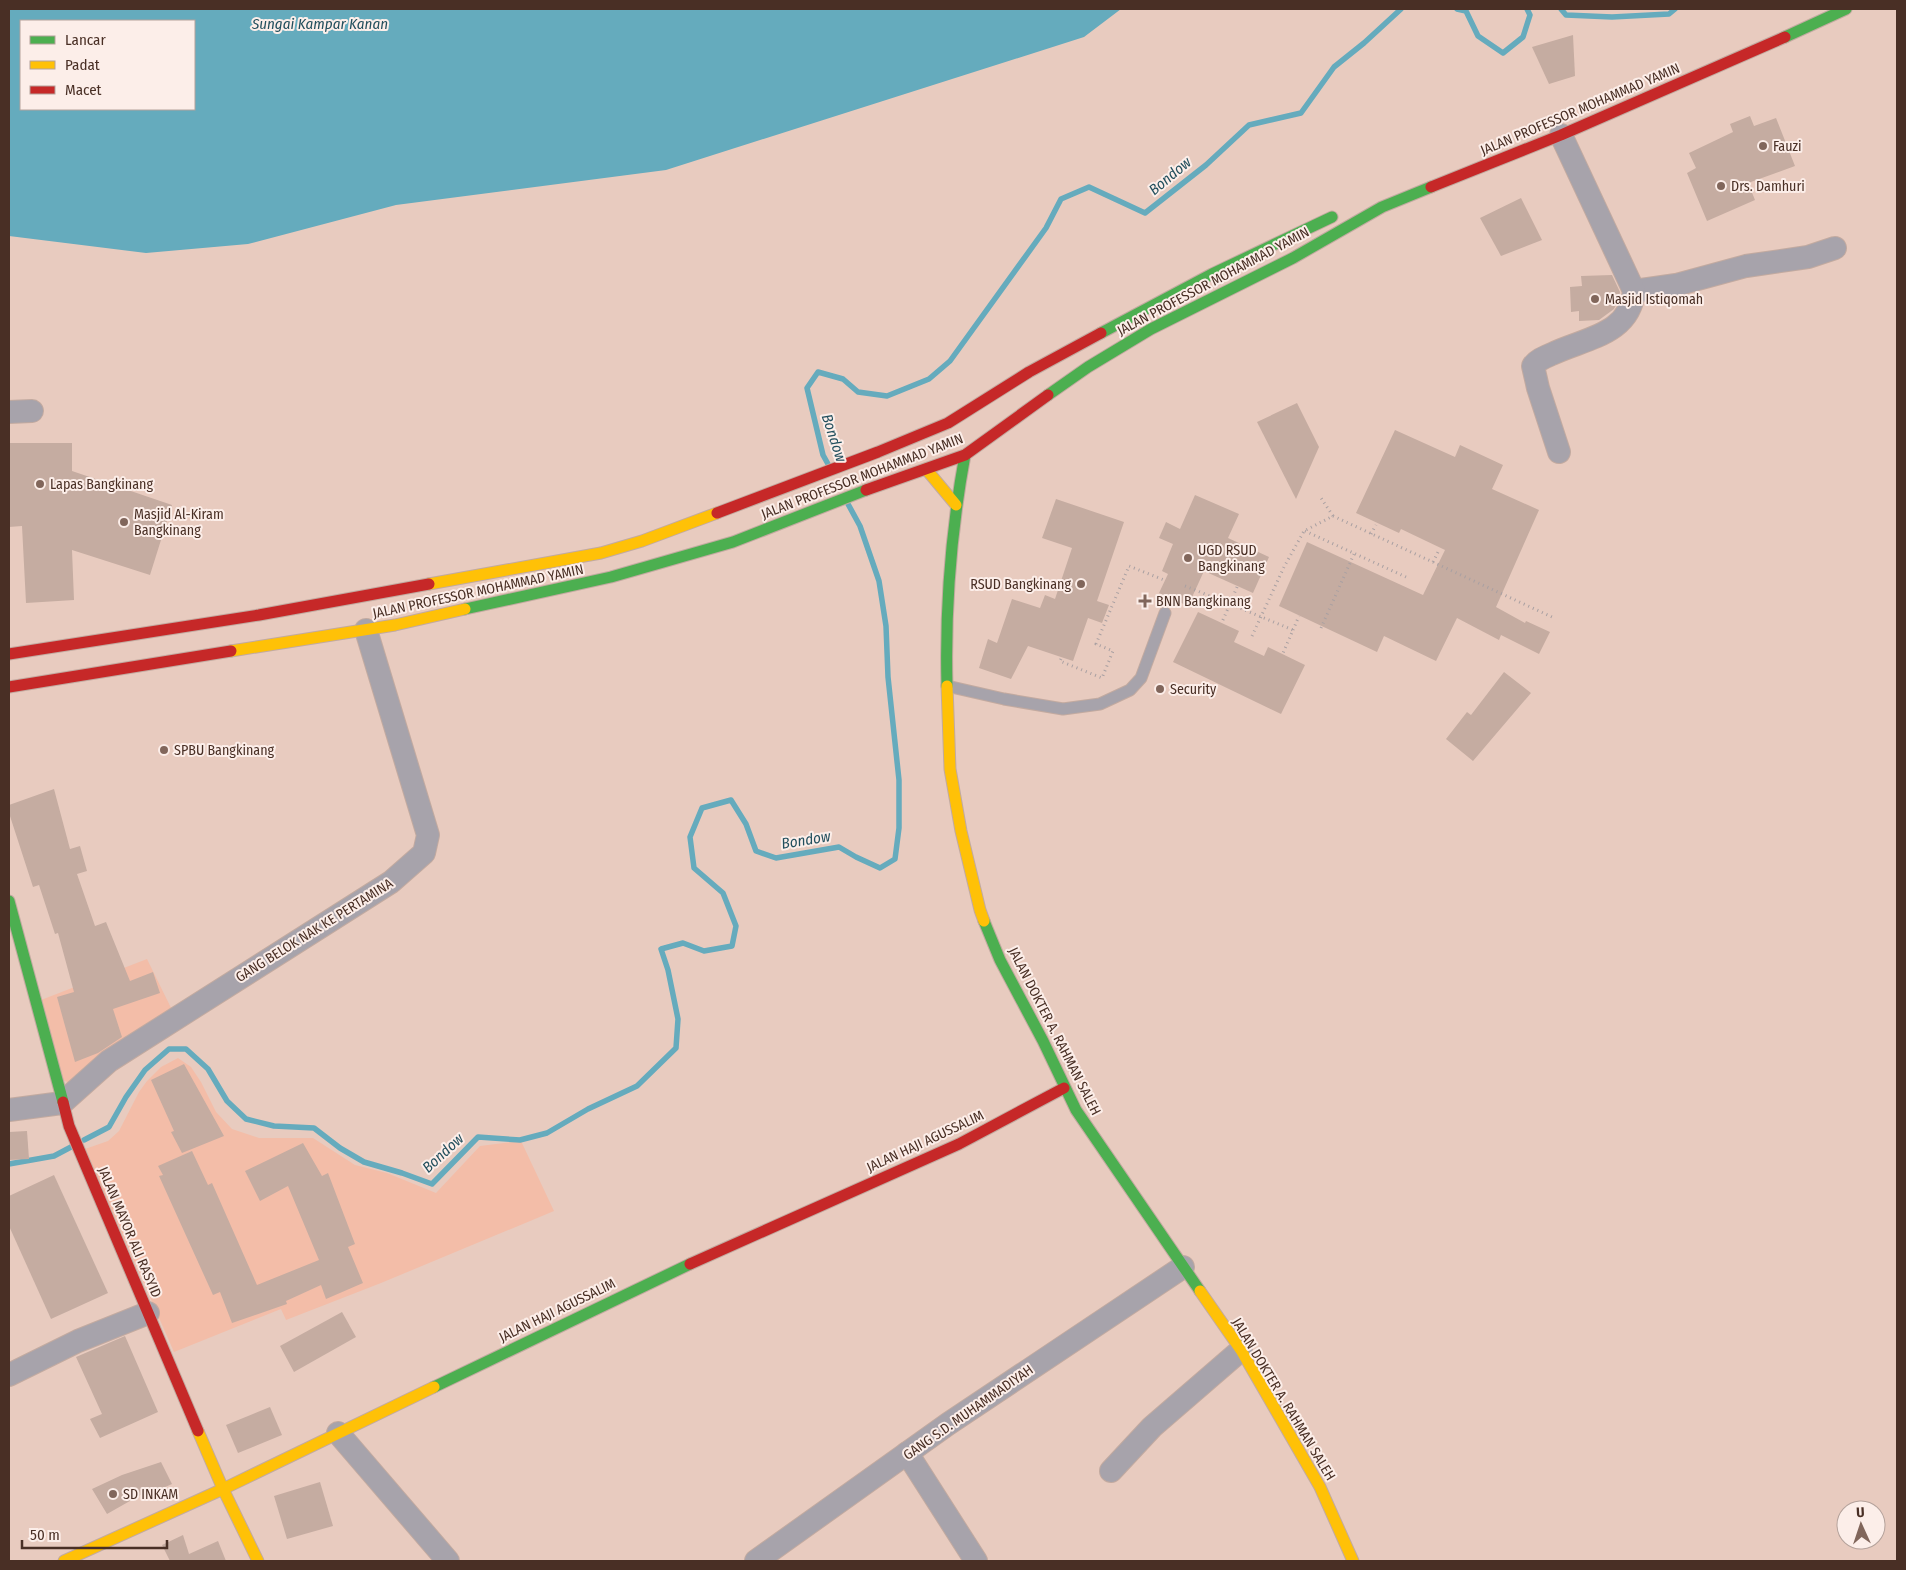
<svg xmlns="http://www.w3.org/2000/svg" width="1906" height="1570" font-family="'Fira Sans Condensed',sans-serif">
<style>
.built{fill:#f3bda8}
.water{fill:#65abbd;fill-rule:evenodd}
.lines{fill:none;stroke-linecap:round;stroke-linejoin:round}
.stream{stroke:#65abbd;stroke-width:5.5}
.building{fill:#c5aca1}
.lane-casing{stroke:#c2aaa0;stroke-width:13}
.street-casing{stroke:#c2aaa0;stroke-width:24}
.fast-casing{stroke:#c2aaa0;stroke-width:13}
.slow-casing{stroke:#c2aaa0;stroke-width:13}
.jam-casing{stroke:#c2aaa0;stroke-width:13}
.path{stroke:#a9a0a2;stroke-width:3;stroke-dasharray:1 4;stroke-linecap:butt}
.lane{stroke:#a7a3ab;stroke-width:11}
.street{stroke:#a7a3ab;stroke-width:22}
.fast{stroke:#4caf50;stroke-width:11}
.slow{stroke:#ffc107;stroke-width:11}
.jam{stroke:#c62828;stroke-width:11}
.poi-dot{fill:#81665b;stroke:#fceee9;stroke-width:2}
.labels{text-anchor:middle;stroke-width:4;stroke-linejoin:round;paint-order:stroke}
.street-label{font-size:14px;fill:#492f25;stroke:#fceee9}
.poi-label{font-size:14px;fill:#492f25;stroke:#fceee9;text-anchor:start}
.water-label{font-size:15px;font-style:italic;fill:#224f5d;stroke:#fceee9}
</style>
<rect width="100%" height="100%" fill="#e8cbbf"/>
<g class="built">
<path d="M147,959L174,1014L76,1085L62,1080L41,1000Z"/>
<path d="M178,1058L191,1067L201,1082L216,1112L232,1129L259,1138H313L355,1165L387,1173L436,1193L480,1146L521,1141L554,1211L381,1283L286,1320L281,1309L174,1352L85,1149L108,1141L119,1131L139,1092L147,1081L161,1067Z"/>
</g>
<path class="water" d="M9,9H1121L1084,37L666,170L396,205L248,244L146,253L9,236ZM21,21H194V109H21Z"/>
<g class="lines">
<g class="stream">
<path d="M1457,9L1466,11L1478,36L1503,53L1523,37L1530,15L1527,9"/>
<path d="M1561,9L1566,15L1612,17L1669,14L1675,9"/>
<path d="M828,464L823,455L807,388L818,372L843,379L858,392L887,396L929,379L950,361L1046,228L1061,199L1089,187L1145,213L1206,165L1249,125L1301,113L1334,67L1364,43L1401,9"/>
<path d="M84,1140L109,1127L126,1097L145,1070L169,1049H186L208,1069L227,1101L246,1119L274,1126L314,1128L340,1148L364,1162L402,1173L432,1184L478,1137L520,1140L547,1133L588,1109L637,1086L676,1048L678,1019L668,970L661,949L683,943L704,951L732,946L736,926L723,893L694,868L690,837L702,808L731,800L746,824L756,851L776,858L839,847L856,857L880,868L895,859L899,828V780L888,677L886,626L879,581L860,526L848,504"/>
<path d="M9,1164L54,1156L71,1147"/>
</g>
</g>
<g class="building">
<path d="M1573,35L1575,76L1549,84L1532,47Z"/>
<path d="M1750,116L1754,126L1776,118L1795,166L1748,183L1755,200L1707,221L1687,173L1696,168L1689,153L1733,132L1730,124Z"/>
<path d="M1521,198L1542,240L1501,256L1480,218Z"/>
<path d="M1612,275L1620,292L1618,301L1614,309L1599,320L1579,321V311L1571,312L1570,287L1582,286L1581,276Z"/>
<path d="M1297,403L1319,447L1296,499L1257,422Z"/>
<path d="M1395,430L1455,457L1460,445L1503,465L1492,489L1539,510L1496,607L1525,623L1526,621L1550,632L1539,654L1501,635L1499,640L1457,618L1436,661L1384,636L1377,652L1279,606L1307,542L1423,595L1445,550L1401,529L1399,533L1356,513Z"/>
<path d="M9,443H72V471L172,505L150,575L72,550L74,600L26,603L22,526L9,527Z"/>
<path d="M1195,495L1239,514L1228,538L1269,557L1253,593L1204,571L1188,606L1159,593L1168,574L1162,571L1173,544L1159,538L1166,522L1180,529Z"/>
<path d="M1056,499L1124,522L1097,601L1109,605L1102,623L1088,618L1073,661L1028,646L1011,679L979,668L988,639L997,643L1012,599L1040,608L1045,595L1055,599L1072,548L1042,538Z"/>
<path d="M1198,612L1239,631L1234,642L1264,656L1268,647L1305,665L1281,714L1173,662Z"/>
<path d="M1504,672L1531,693L1473,761L1446,739L1467,712L1471,715Z"/>
<path d="M54,789L70,849L80,846L87,871L77,874L95,926L106,922L130,981L153,972L160,993L113,1009L122,1037L98,1053L75,1062L57,997L74,992L58,933L55,934L39,885L33,887L9,813V805Z"/>
<path d="M184,1064L224,1136L182,1153L171,1132L174,1131L151,1080Z"/>
<path d="M27,1131L29,1159L9,1160V1132Z"/>
<path d="M303,1143L322,1176L328,1173L355,1244L348,1247L363,1283L326,1299L321,1285L286,1301L287,1304L232,1323L220,1292L213,1295L159,1176L163,1175L158,1166L192,1151L208,1185L212,1183L257,1285L319,1260L288,1186L260,1201L245,1171Z"/>
<path d="M54,1175L108,1293L51,1319L9,1226V1196Z"/>
<path d="M342,1312L356,1337L294,1372L280,1346Z"/>
<path d="M125,1336L158,1412L100,1438L90,1419L102,1414L76,1357Z"/>
<path d="M270,1407L282,1435L238,1453L226,1425Z"/>
<path d="M161,1462L172,1484L145,1496L144,1493L107,1514L92,1489L122,1475Z"/>
<path d="M320,1482L333,1526L287,1539L274,1496Z"/>
<path d="M183,1535L189,1554L218,1541L226,1561H170L162,1545Z"/>
</g>
<g class="lines">
<g class="lane-casing">
<path id="lane" d="M947,686L1004,699L1063,709L1100,704L1130,690L1141,678L1165,613"/>
</g>
<g class="street-casing">
<g id="street">
<path d="M1634,291L1676,285L1746,266L1808,257L1835,248"/>
<path d="M9,412L32,411"/>
<path d="M1559,452L1538,388L1533,366C1537,360 1545,357 1552,354C1585,338 1630,335 1634,291L1561,135"/>
<path d="M9,1110L62,1103L109,1061L391,882L424,853L428,835L366,630"/>
<path d="M9,1375L78,1341L148,1313"/>
<path d="M338,1433L448,1561"/>
<path d="M907,1453L976,1561"/>
<path d="M1111,1471L1152,1427L1241,1350"/>
<path d="M756,1561L948,1424L1183,1267"/>
</g>
</g>
<g class="fast-casing">
<g id="fast">
<path d="M1785,37L1846,9"/>
<path d="M1101,333L1212,274L1332,217"/>
<path d="M1048,395L1088,367L1151,329L1293,258L1382,207L1431,187"/>
<path d="M465,609L611,577L733,542L866,490"/>
<path d="M947,686C945,609 951,531 965,455"/>
<path d="M9,901L63,1102"/>
<path d="M984,921L1000,960L1043,1041L1076,1110L1200,1291"/>
<path d="M434,1387L690,1264"/>
</g>
</g>
<g class="slow-casing">
<g id="slow">
<path d="M926,469L956,505"/>
<path d="M429,584L601,553L642,541L717,513"/>
<path d="M231,651L395,625L465,609"/>
<path d="M947,686L950,769L961,831L980,910L984,921"/>
<path d="M1200,1291L1241,1350L1320,1487L1353,1561"/>
<path d="M198,1431L223,1489L258,1561"/>
<path d="M64,1561L223,1489L434,1387"/>
</g>
</g>
<g class="jam-casing">
<g id="jam">
<path d="M1431,187L1561,135L1785,37"/>
<path d="M866,490L965,455L1048,395"/>
<path d="M717,513L878,452L948,423L1029,372L1101,333"/>
<path d="M9,654L259,615L429,584"/>
<path d="M9,687L231,651"/>
<path d="M63,1102L69,1126L198,1431"/>
<path d="M690,1264L959,1144L1064,1088"/>
</g>
</g>
<g class="path">
<path d="M1333,516L1552,617"/>
<path d="M1305,531L1406,577"/>
<path d="M1371,534L1376,525"/>
<path d="M1433,562L1439,550"/>
<path d="M1185,586L1230,604L1222,622"/>
<path d="M1237,587L1230,604L1293,630L1283,653"/>
<path d="M1321,628L1354,554"/>
<path d="M1293,630L1299,616"/>
<path d="M1252,636L1284,567L1304,531L1333,516L1321,498"/>
<path d="M1061,659L1060,661L1102,678L1113,651L1096,644L1129,566L1164,580"/>
</g>
<use href="#lane" class="lane"/>
<use href="#street" class="street"/>
<use href="#fast" class="fast"/>
<use href="#slow" class="slow"/>
<use href="#jam" class="jam"/>
</g>
<g class="poi-dot">
<circle cx="1763" cy="146" r="5"/>
<circle cx="1721" cy="186" r="5"/>
<circle cx="1595" cy="299" r="5"/>
<circle cx="40" cy="484" r="5"/>
<circle cx="124" cy="522" r="5"/>
<circle cx="1188" cy="558" r="5"/>
<circle cx="1081" cy="584" r="5"/>
<path d="M1142.5 593.5h5v5h5v5h-5v5h-5v-5h-5v-5h5z"/>
<circle cx="1160" cy="689" r="5"/>
<circle cx="164" cy="750" r="5"/>
<circle cx="113" cy="1494" r="5"/>
</g>
<g class="labels">
<g class="street-label">
<text transform="translate(1580 109) rotate(-23)" y="5">JALAN PROFESSOR MOHAMMAD YAMIN</text>
<text transform="translate(1213 281) rotate(-28)" y="5">JALAN PROFESSOR MOHAMMAD YAMIN</text>
<text transform="translate(862 476) rotate(-21)" y="5">JALAN PROFESSOR MOHAMMAD YAMIN</text>
<text transform="translate(478 591) rotate(-12)" y="5">JALAN PROFESSOR MOHAMMAD YAMIN</text>
<text transform="translate(314 930) rotate(-32)" y="5">GANG BELOK NAK KE PERTAMINA</text>
<text transform="translate(1055 1031) rotate(63)" y="5">JALAN DOKTER A. RAHMAN SALEH</text>
<text transform="translate(925 1141) rotate(-25)" y="5">JALAN HAJI AGUSSALIM</text>
<text transform="translate(130 1232) rotate(67)" y="5">JALAN MAYOR ALI RASYID</text>
<text transform="translate(557 1310) rotate(-26)" y="5">JALAN HAJI AGUSSALIM</text>
<text transform="translate(1284 1399) rotate(59)" y="5">JALAN DOKTER A. RAHMAN SALEH</text>
<text transform="translate(968 1412) rotate(-35)" y="5">GANG S.D. MUHAMMADIYAH</text>
</g>
<g class="poi-label">
<text x="1773" y="151">Fauzi</text>
<text x="1731" y="191">Drs. Damhuri</text>
<text x="1605" y="304">Masjid Istiqomah</text>
<text x="50" y="489">Lapas Bangkinang</text>
<text x="134" y="519">Masjid Al-Kiram<tspan x="134" dy="16">Bangkinang</tspan></text>
<text x="1198" y="555">UGD RSUD<tspan x="1198" dy="16">Bangkinang</tspan></text>
<text x="1071" y="589" text-anchor="end">RSUD Bangkinang</text>
<text x="1156" y="606">BNN Bangkinang</text>
<text x="1170" y="694">Security</text>
<text x="174" y="755">SPBU Bangkinang</text>
<text x="123" y="1499">SD INKAM</text>
</g>
<g class="water-label">
<text x="320" y="29">Sungai Kampar Kanan</text>
<text transform="translate(1170 176) rotate(-40)" y="5">Bondow</text>
<text transform="translate(834 438) rotate(72)" y="5">Bondow</text>
<text transform="translate(806 840) rotate(-9)" y="5">Bondow</text>
<text transform="translate(443 1153) rotate(-43)" y="5">Bondow</text>
</g>
</g>
<rect width="1906" height="1570" fill="none" stroke="#492f25" stroke-width="20"/>
<rect x="20" y="20" width="175" height="90" fill="#fceee9" stroke="#b4a29b"/>
<rect x="30" y="36" width="25" height="8" fill="#4caf50" stroke="#b4a29b"/>
<text x="65" y="45" font-size="15" fill="#492f25">Lancar</text>
<rect x="30" y="61" width="25" height="8" fill="#ffc107" stroke="#b4a29b"/>
<text x="65" y="70" font-size="15" fill="#492f25">Padat</text>
<rect x="30" y="86" width="25" height="8" fill="#c62828" stroke="#b4a29b"/>
<text x="65" y="95" font-size="15" fill="#492f25">Macet</text>
<g transform="translate(1861 1525) rotate(357)"><circle r="24" fill="#fceee9" stroke="#b4a29b"/>
<path d="M0-4L9 19L0 12L-9 19Z" fill="#81665b"/>
<text y="-8" font-size="14" font-weight="bold" text-anchor="middle" fill="#492f25">U</text>
</g>
<path d="M22 1540v8h145v-8" fill="none" stroke="#492f25" stroke-width="2.5"/>
<text x="30" y="1540" font-size="15" fill="#492f25" stroke="#fceee9" stroke-width="4" paint-order="stroke">50 m</text>
</svg>
